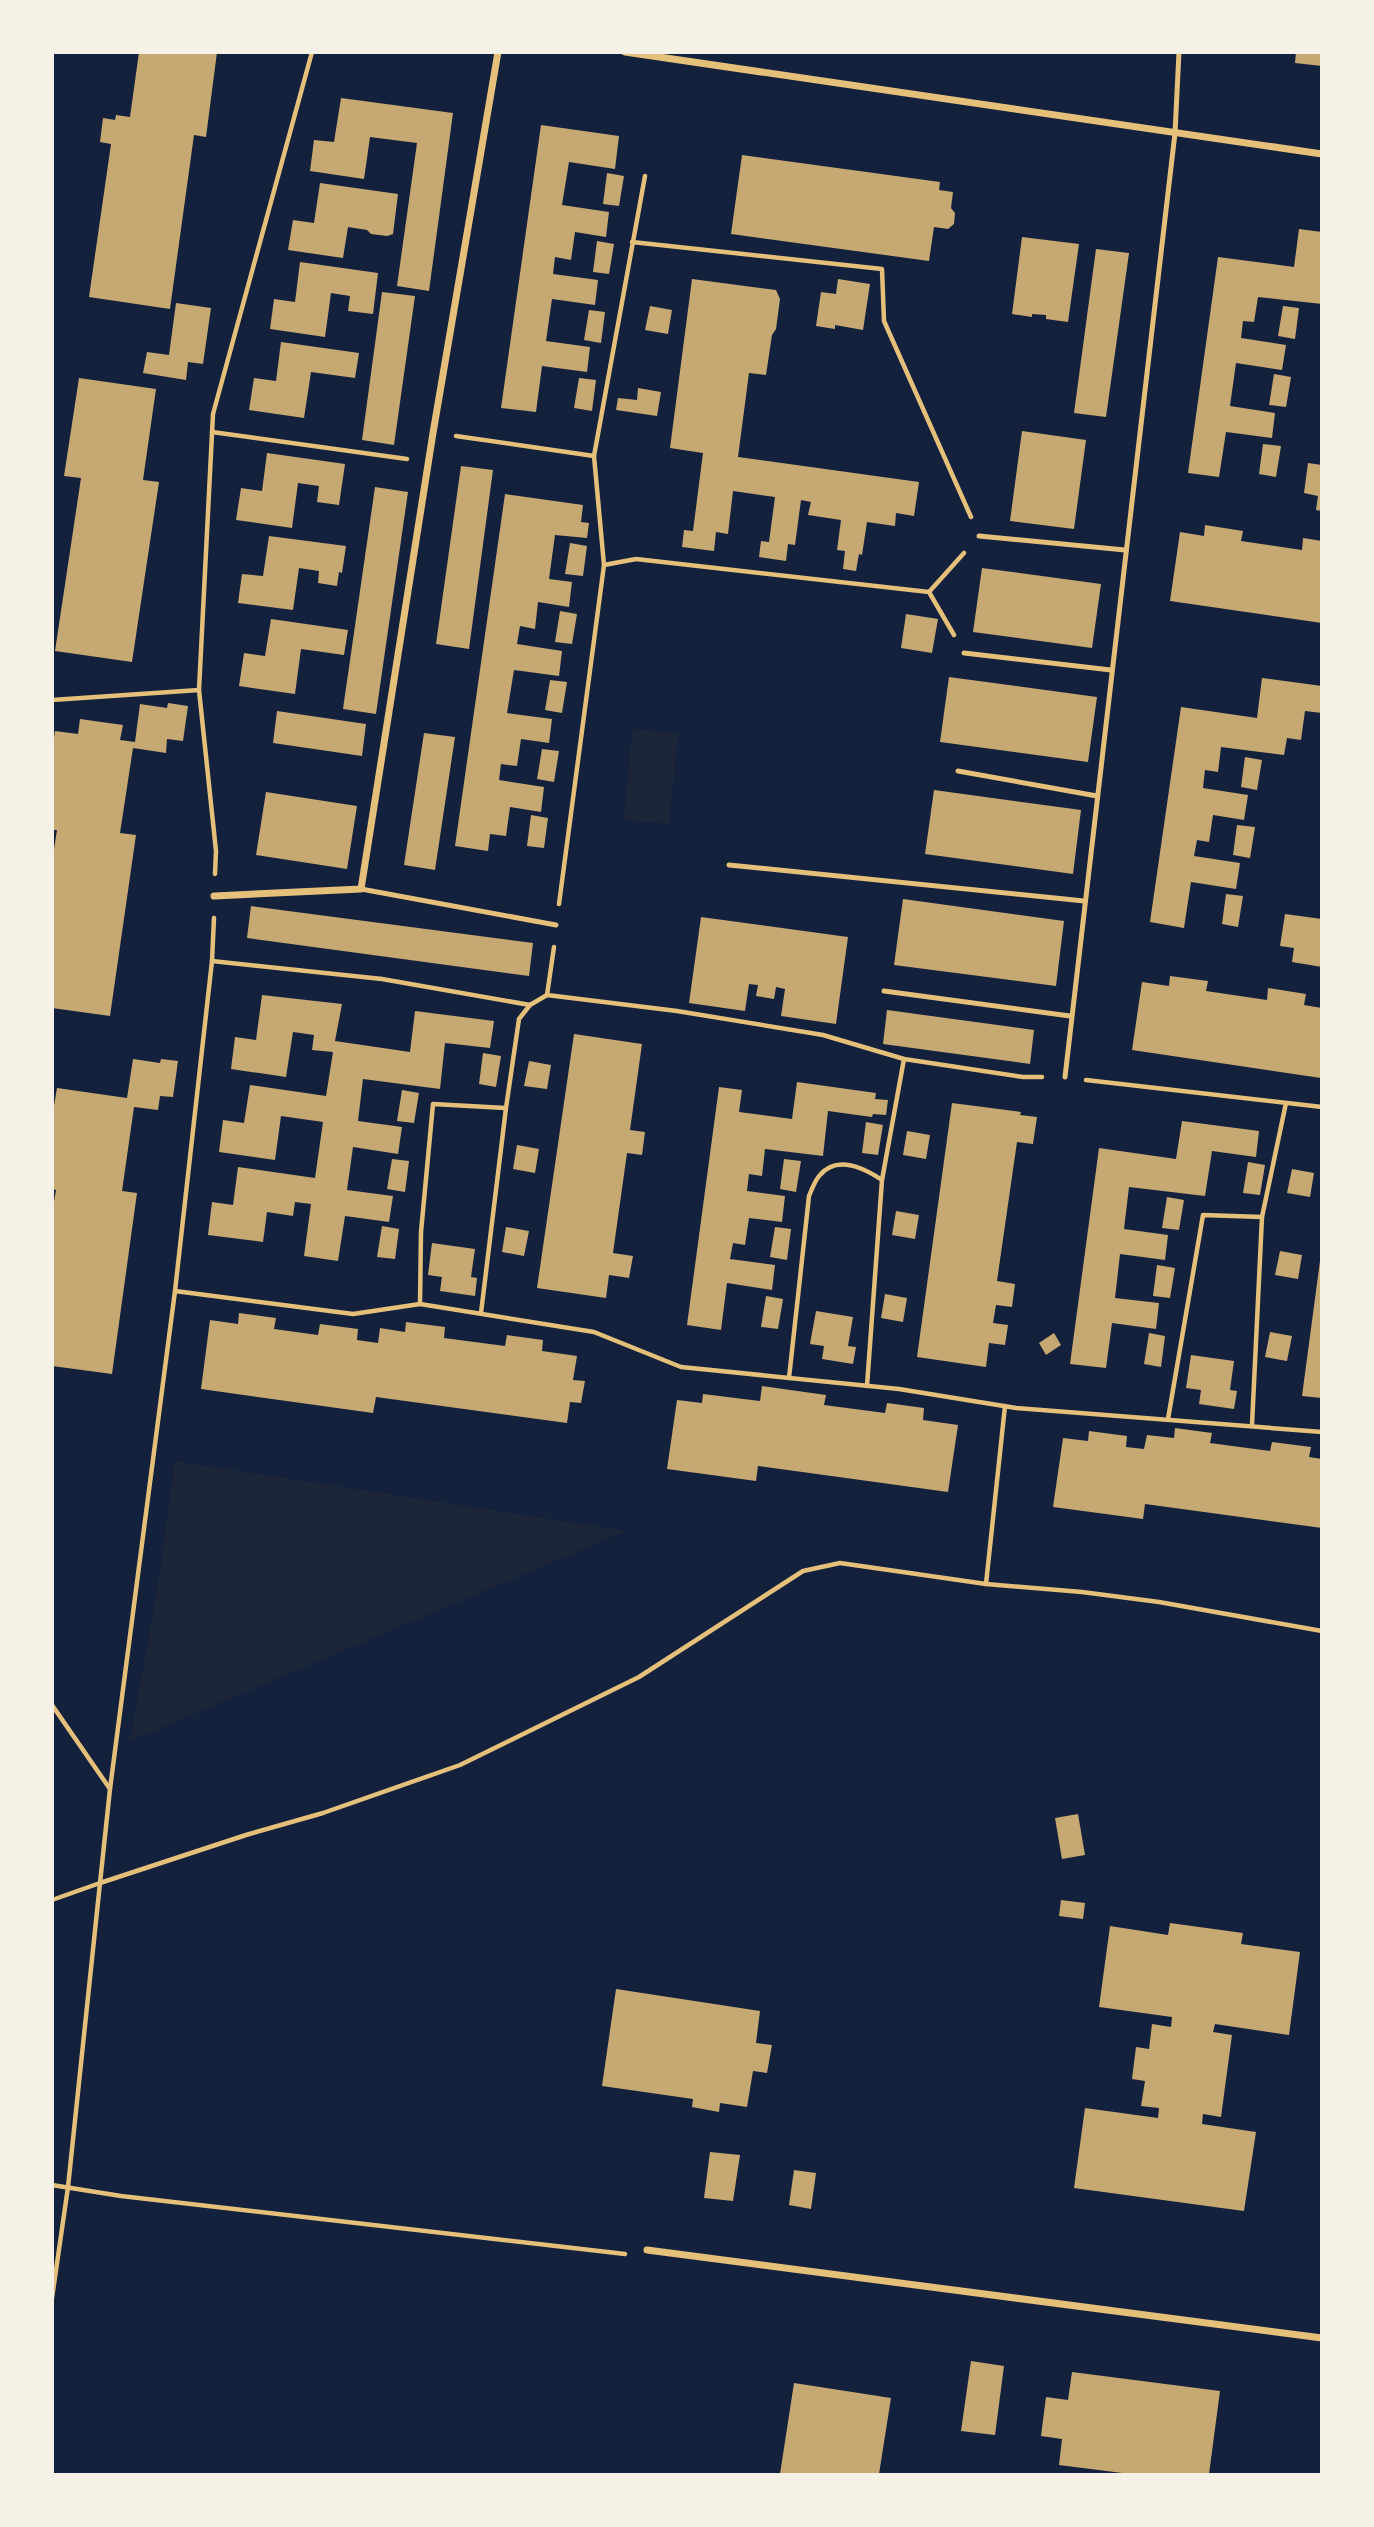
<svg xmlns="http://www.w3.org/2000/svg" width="1374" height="2527" font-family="Raleway,sans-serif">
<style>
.green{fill:#1d2539}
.building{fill:#c6a872}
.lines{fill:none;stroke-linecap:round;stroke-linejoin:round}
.path{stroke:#e5c07b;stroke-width:4.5}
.service{stroke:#e5c07b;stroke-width:5}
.minor{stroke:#e5c07b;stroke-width:7}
</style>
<rect width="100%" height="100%" fill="#14213d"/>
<g class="green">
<path d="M633,729L678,734L669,824L623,820Z"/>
<path d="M175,1461L626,1531L130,1741L158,1585Z"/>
</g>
<g class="building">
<path d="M139,52H217L206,137L194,135L170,309L89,297L111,144L100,142L103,118L115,120L116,115L130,117Z"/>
<path d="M1296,52H1322V66L1295,63Z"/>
<path d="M341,98L453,113L429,291L397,286L417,143L370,137L364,179L310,171L314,140L334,142Z"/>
<path d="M541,125L619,136L615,169L569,162L562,205L609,212L606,237L575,232L571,260L555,257L553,274L598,280L595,305L552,299L546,341L590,347L587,372L542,366L536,412L501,408Z"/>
<path d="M742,155L940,182L939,190L953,192L951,208L955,213L954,224L948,229L934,227L929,261L731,234Z"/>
<path d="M607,173L624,176L619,206L603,204Z"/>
<path d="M320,183L398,194L393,234L387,236L371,234L367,230L348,227L343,258L288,250L293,220L314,223Z"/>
<path d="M1299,229L1322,232V304L1258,297L1254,322L1243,321L1241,338L1286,345L1282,370L1236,363L1230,406L1275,413L1272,438L1226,432L1219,477L1188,473L1218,257L1294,267Z"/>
<path d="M1022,237L1079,244L1068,322L1046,319V315L1032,314V317L1012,314Z"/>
<path d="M597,241L614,244L609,274L593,272Z"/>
<path d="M1096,249L1129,253L1106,417L1074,413Z"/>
<path d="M300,262L378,273L373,314L348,311L350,296L331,293L325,337L270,329L274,299L295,302Z"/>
<path d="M692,279L776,290L780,299L776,329L772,335L766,375L749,373L738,457L919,482L914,516L896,513L895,526L867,522L862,555L859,554L856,571L843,569L845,551L837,550L841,520L808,515L811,502L801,500L795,545L788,544L786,561L759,557L761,541L769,542L775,497L733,491L728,534L716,532L714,551L682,547L684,530L693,531L703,453L670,448Z"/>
<path d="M838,279L870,284L863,330L835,325V329L816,326L821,292L836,294Z"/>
<path d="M382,292L415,296L394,445L362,440Z"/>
<path d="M176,303L211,308L203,364L188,362L186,380L143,373L147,352L169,355Z"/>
<path d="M650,306L672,310L668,334L645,330Z"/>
<path d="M1283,306L1299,308L1295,339L1278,336Z"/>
<path d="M589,310L605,312L601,343L584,340Z"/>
<path d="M281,342L359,353L355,378L311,372L304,418L249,410L254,378L276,381Z"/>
<path d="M1274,374L1291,377L1286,407L1269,405Z"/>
<path d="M79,378L156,389L143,480L159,482L132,662L55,651L81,478L64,476Z"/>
<path d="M579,378L596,380L592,411L574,408Z"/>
<path d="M638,388L661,392L657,416L616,410L618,398L637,400Z"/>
<path d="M1022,431L1086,440L1074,529L1010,521Z"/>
<path d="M1263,444L1281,446L1276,477L1259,474Z"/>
<path d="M267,453L345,464L339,505L317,502L319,486L298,483L292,528L236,520L241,488L262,491Z"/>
<path d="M1308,463L1322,465V511L1316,510L1318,496L1304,493Z"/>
<path d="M461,466L493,470L469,649L436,644Z"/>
<path d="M375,487L408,492L376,714L343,709Z"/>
<path d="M505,494L583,505L581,522L589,523L587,538L555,535L549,579L572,582L569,607L538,602L535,629L520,626L517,644L562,651L559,676L514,670L507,713L552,719L549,743L521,739L517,766L501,764L499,780L544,787L541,812L510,807L506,836L490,834L488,851L455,846Z"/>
<path d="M1205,525L1243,531L1241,541L1302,550L1303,538L1322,541V623L1170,601L1180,532L1204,536Z"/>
<path d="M269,536L346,546L342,573L339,572L337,586L318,583L319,571L299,568L293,610L238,603L242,574L263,576Z"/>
<path d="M570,543L587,546L583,576L565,574Z"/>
<path d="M982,568L1101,584L1092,648L973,632Z"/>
<path d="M560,611L577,614L572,644L555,642Z"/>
<path d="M906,614L938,619L932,653L901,648Z"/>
<path d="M271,619L348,630L344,655L301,649L295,694L239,686L244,653L265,656Z"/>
<path d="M949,677L1097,697L1088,762L940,742Z"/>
<path d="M1262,678L1322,686V713L1305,711L1301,740L1287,738L1284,755L1221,747L1218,772L1205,770L1203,788L1248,795L1244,820L1213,815L1209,842L1197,840L1194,856L1240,863L1236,889L1191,882L1184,928L1150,922L1181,707L1257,718Z"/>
<path d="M550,680L567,682L562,713L545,710Z"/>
<path d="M168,703L188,706L183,741L167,739L166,753L133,748L120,833L136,835L110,1016L52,1008V862L57,830H52V751L55,731L78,734L80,719L123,725L120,740L135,742L140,704L167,708Z"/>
<path d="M277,711L366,724L362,756L273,743Z"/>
<path d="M424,733L455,737L435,870L404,865Z"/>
<path d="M542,749L559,751L554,782L537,779Z"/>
<path d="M1245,757L1262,760L1257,790L1241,787Z"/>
<path d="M934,790L1081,810L1073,874L925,854Z"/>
<path d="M266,792L357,806L347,869L256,855Z"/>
<path d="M531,815L548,818L544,848L527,846Z"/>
<path d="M1237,825L1255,827L1250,858L1233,855Z"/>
<path d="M1226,894L1243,896L1238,927L1222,924Z"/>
<path d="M903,899L1064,921L1056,986L894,965Z"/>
<path d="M251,906L533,943L529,976L247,938Z"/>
<path d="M1285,914L1322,919V967L1292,962L1294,948L1280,946Z"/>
<path d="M701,917L848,937L836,1024L781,1016L785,989L776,987L774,999L756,996L758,985L749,984L745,1011L689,1003Z"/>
<path d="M1170,976L1208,981L1206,991L1267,1000L1268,988L1306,994L1304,1005L1322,1008L1321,1078L1132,1050L1142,982L1169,986Z"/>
<path d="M262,995L342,1004L335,1041L410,1052L415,1011L494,1021L490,1048L445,1043L440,1089L363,1079L358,1121L402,1127L398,1154L353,1147L347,1190L393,1196L389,1222L345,1216L338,1261L304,1256L311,1204L295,1202L293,1216L267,1212L263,1242L208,1235L212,1202L233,1205L238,1167L315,1178L323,1122L281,1116L275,1160L219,1152L223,1120L244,1123L250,1085L326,1096L333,1052L312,1050L314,1035L293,1032L286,1077L231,1069L235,1037L256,1040Z"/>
<path d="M887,1010L1034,1030L1030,1064L883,1044Z"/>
<path d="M574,1034L642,1044L630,1130L645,1132L642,1155L627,1153L613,1253L633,1256L629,1278L609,1275L606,1298L537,1288Z"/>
<path d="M483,1053L501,1056L496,1087L479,1084Z"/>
<path d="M133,1059L160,1063L161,1059L178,1061L173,1097L160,1096L158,1110L134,1107L122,1191L137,1193L112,1374L52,1366V1212L56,1190L52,1189V1117L57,1088L127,1098Z"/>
<path d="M529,1061L551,1065L547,1089L524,1086Z"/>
<path d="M797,1082L876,1093L875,1099L888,1100L886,1115L873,1114L872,1117L828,1111L823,1156L765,1149L762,1176L749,1174L747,1191L785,1196L782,1222L749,1218L745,1245L733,1243L730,1259L775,1265L772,1290L727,1283L721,1330L687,1325L719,1087L742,1090L739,1112L792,1119Z"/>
<path d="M402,1090L419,1093L414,1123L397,1121Z"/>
<path d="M952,1103L1021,1112L1020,1115L1037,1117L1033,1144L1017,1142L997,1281L1015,1284L1012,1307L996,1305L993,1323L1008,1325L1005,1345L989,1343L986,1367L917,1357Z"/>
<path d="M1182,1121L1259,1131L1256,1157L1212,1151L1205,1196L1129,1187L1124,1229L1168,1235L1165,1260L1120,1254L1115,1298L1159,1303L1156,1329L1112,1323L1106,1368L1070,1364L1099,1148L1176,1159Z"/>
<path d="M866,1122L883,1125L878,1155L862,1153Z"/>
<path d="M907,1131L930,1135L926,1159L903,1155Z"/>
<path d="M517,1145L539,1149L535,1173L513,1169Z"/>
<path d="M392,1159L409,1161L405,1192L387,1189Z"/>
<path d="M784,1159L801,1161L796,1192L780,1189Z"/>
<path d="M1248,1162L1265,1165L1260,1195L1243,1193Z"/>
<path d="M1292,1169L1314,1173L1310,1197L1287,1193Z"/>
<path d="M1167,1197L1184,1200L1179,1230L1162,1228Z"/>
<path d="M896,1211L919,1215L915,1239L892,1235Z"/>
<path d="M382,1226L399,1229L395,1259L377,1257Z"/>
<path d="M506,1227L529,1231L524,1256L502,1252Z"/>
<path d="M775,1227L791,1229L787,1260L770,1257Z"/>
<path d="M432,1243L475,1249L471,1277L477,1278L475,1296L440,1291L442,1277L428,1275Z"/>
<path d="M1280,1251L1302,1255L1298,1279L1275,1275Z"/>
<path d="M1320,1261H1322V1398L1302,1396Z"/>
<path d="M1157,1265L1175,1268L1170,1298L1153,1296Z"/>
<path d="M885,1294L907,1298L903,1322L881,1318Z"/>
<path d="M766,1296L783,1299L778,1329L761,1327Z"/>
<path d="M816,1311L853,1317L848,1346L856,1347L853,1364L822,1359L824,1346L810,1344Z"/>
<path d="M239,1313L276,1318L274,1329L318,1335L320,1324L358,1329L357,1340L378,1343L380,1328L405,1332L406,1322L445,1327L444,1338L505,1346L507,1335L543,1340L542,1351L577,1356L573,1380L585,1381L581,1403L570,1402L567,1423L376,1397L373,1413L201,1389L210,1320L238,1324Z"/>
<path d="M1270,1332L1292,1336L1287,1361L1265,1357Z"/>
<path d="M1054,1333L1061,1345L1046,1355L1039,1343Z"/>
<path d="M1149,1333L1165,1336L1161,1367L1144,1364Z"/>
<path d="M1191,1355L1234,1361L1230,1390L1237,1391L1234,1409L1199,1404L1201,1390L1186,1388Z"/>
<path d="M762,1386L826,1395L824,1405L885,1413L887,1403L924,1408L923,1420L958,1425L948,1492L758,1466L756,1481L667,1469L677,1400L702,1403L703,1394L760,1401Z"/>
<path d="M1175,1428L1212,1433L1210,1443L1270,1451L1272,1442L1311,1447L1309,1457L1322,1459V1528L1145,1504L1143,1519L1053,1507L1063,1438L1088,1441L1089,1431L1127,1436L1126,1447L1144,1449L1147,1435L1174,1438Z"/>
<path d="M1078,1814L1085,1855L1062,1859L1055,1818Z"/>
<path d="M1061,1900L1085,1903L1083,1919L1059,1916Z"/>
<path d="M1170,1923L1243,1933L1241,1944L1300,1952L1289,2035L1215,2024L1213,2032L1232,2035L1221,2117L1203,2114L1202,2124L1256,2132L1244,2211L1074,2188L1085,2108L1158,2118L1159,2108L1141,2106L1145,2081L1132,2079L1136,2047L1149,2049L1152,2024L1171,2027L1172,2017L1099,2007L1110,1926L1168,1935Z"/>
<path d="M616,1989L760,2011L756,2043L772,2045L767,2073L753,2071L747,2107L720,2103L719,2112L692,2107L693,2099L602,2086Z"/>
<path d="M710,2152L740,2155L733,2201L704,2198Z"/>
<path d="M794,2170L816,2173L811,2209L789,2205Z"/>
<path d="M971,2361L1004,2366L995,2435L961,2431Z"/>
<path d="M1072,2372L1220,2391L1209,2474H1130L1059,2465L1062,2439L1041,2436L1046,2397L1068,2400Z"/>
<path d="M794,2383L891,2398L879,2474H780Z"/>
</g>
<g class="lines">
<g class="path">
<path d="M632,242L882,269L884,321L971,517"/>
<path d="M212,432L407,459"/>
<path d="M456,436L594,456L604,565L559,904"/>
<path d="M594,456L645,176"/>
<path d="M604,565L636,559L929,592L954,635"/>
<path d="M929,592L964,553"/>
<path d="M199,690L216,851L215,874"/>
<path d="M52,700L199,690L213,414L312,52"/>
<path d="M212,961L382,979L530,1005L547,995L677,1011L823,1035L904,1059L1023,1077H1042"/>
<path d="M547,995L554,947"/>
<path d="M1086,1080L1322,1107"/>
<path d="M882,1180L904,1059"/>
<path d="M175,1291L353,1314L420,1304L594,1332L681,1367L899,1389L1016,1408L1322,1432"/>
<path d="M420,1304L421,1232L433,1104L505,1108"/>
<path d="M481,1313L506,1108L519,1019L530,1005"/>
<path d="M789,1378L809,1196C812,1189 815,1180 820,1175C837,1155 864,1168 882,1180L867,1386"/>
<path d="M1168,1419L1203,1215L1262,1217L1286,1103"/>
<path d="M1252,1425L1262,1217"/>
<path d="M986,1584L1005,1406"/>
<path d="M52,1705L110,1789L100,1883L52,1900"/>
<path d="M110,1789L175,1291L212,961L214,918"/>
<path d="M52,2185L121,2196L625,2254"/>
<path d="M52,2298L68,2187L100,1883L246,1835L323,1813L460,1765L639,1677L803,1571L840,1563L986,1584L1082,1592L1159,1602L1322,1631"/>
</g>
<g class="service">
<path d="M979,536L1125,550"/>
<path d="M964,653L1111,670"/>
<path d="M958,771L1097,796"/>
<path d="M729,865L1084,901"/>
<path d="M361,889L556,925"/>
<path d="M884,991L1070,1016"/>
<path d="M1065,1077L1175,133L1179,52"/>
</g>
<g class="minor">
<path d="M625,52L1322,154"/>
<path d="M214,896L361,889L433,433L498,52"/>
<path d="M647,2250L1322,2338"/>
</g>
</g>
<rect width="1374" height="2527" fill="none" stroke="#f6f1e7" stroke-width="108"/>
</svg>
